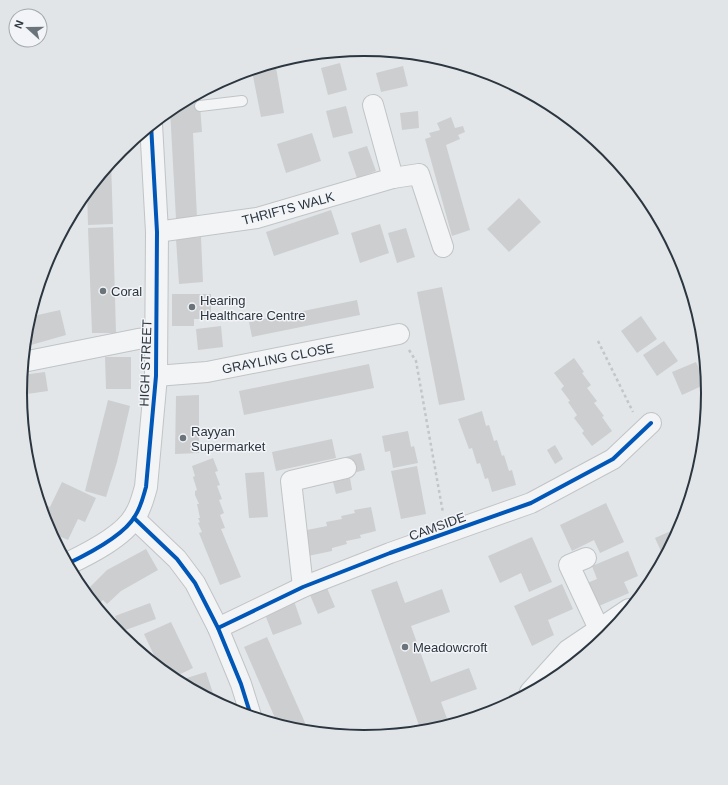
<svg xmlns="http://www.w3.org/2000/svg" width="728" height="785" font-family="Helvetica,sans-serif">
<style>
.building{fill:#ccced0}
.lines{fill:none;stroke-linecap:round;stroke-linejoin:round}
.service-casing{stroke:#c1c4c6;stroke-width:12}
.minor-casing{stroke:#c1c4c6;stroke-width:22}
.tertiary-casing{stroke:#c1c4c6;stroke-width:24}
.path{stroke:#c3c6c8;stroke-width:2.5;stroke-dasharray:3 3;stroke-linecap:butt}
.service{stroke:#f2f4f5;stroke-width:10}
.minor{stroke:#f2f4f5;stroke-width:20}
.tertiary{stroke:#f2f4f5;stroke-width:22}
.cycleway-casing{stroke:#f2f4f7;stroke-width:6}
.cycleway{stroke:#0057b8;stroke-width:4}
.poi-dot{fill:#6b747b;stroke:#f2f4f7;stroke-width:1.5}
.labels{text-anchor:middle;stroke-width:3;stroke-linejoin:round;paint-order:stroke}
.street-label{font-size:13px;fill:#2b3640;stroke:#f2f4f7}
.poi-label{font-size:13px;fill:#2b3640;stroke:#f2f4f7;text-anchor:start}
.rim{fill:none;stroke:#2b3640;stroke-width:2}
</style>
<rect width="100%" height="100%" fill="#e3e6e8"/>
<g class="building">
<path d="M275,62L284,113L261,117L252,71L239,73Z"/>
<path d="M340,63L347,90L328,95L321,68Z"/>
<path d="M403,66L408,86L381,92L376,73Z"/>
<path d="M199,92L202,132L193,133L197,218L176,219L170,109Z"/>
<path d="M346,106L353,133L333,138L326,111Z"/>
<path d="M418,111L419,128L402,130L400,113Z"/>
<path d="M451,117L455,128L463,126L465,132L458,135L460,139L446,145L470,230L452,236L425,139L431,137L429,133L440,130L437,123Z"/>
<path d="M312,133L321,161L286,173L277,144Z"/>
<path d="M367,146L376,171L357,178L348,152Z"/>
<path d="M111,161L113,224L88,225L87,190Z"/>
<path d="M519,198L541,222L509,252L487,229Z"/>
<path d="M331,210L339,234L274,256L266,232Z"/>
<path d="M380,224L389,253L360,263L351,233Z"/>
<path d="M113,227L116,333H92L88,228Z"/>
<path d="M406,228L415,257L397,263L388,233Z"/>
<path d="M201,237L203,282L179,284L176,239Z"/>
<path d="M442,287L465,400L439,405L417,292Z"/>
<path d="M172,294H211V319H194V326H172Z"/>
<path d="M357,300L360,315L252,337L249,322Z"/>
<path d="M60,310L66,335L31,345L27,325L29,317Z"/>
<path d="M641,316L657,339L637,353L621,331Z"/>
<path d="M221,326L223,347L198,350L196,329Z"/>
<path d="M664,341L678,361L657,376L643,355Z"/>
<path d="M105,357H131V389H106Z"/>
<path d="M574,358L584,372L582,373L591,385L587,388L597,401L594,403L604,416L602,417L612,431L592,446L582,433L584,431L574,418L577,415L568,402L570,401L561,389L564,386L554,373Z"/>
<path d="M696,362L706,384L682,395L672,372Z"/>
<path d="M369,364L374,388L244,415L239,391Z"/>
<path d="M45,372L48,391L20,395L22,375Z"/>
<path d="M199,395V453L175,454L176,396Z"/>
<path d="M108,400L130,406L117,462L106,497L85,491Z"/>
<path d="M482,411L486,426L489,425L494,441L497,440L502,456L504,455L509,471L512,470L516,485L492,492L488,478L485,479L480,463L477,464L472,448L469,449L458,419Z"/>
<path d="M408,431L411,447L414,446L418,463L393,468L390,451L385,452L382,436Z"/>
<path d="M332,439L336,458L276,471L272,452Z"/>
<path d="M555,445L563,459L555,464L547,450Z"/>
<path d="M361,453L365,470L349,474L345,457Z"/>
<path d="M213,458L218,471L215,472L220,485L217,486L222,499L219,500L224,513L220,515L225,528L221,529L241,577L220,585L199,533L202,532L198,523L200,522L198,518H200L197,504H199L195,495V491L197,490L193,477L195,476L192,466Z"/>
<path d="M417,466L426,514L401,519L391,471Z"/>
<path d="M264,472L268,517L249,518L245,473Z"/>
<path d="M350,478L352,490L336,494L333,482Z"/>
<path d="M62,482L96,498L85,522L78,519L68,540L50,532L46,524L40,504L41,503L50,507Z"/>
<path d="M606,503L624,542L600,553L594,540L572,551L560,525Z"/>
<path d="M371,507L376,531L360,535L361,538L346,541L347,544L332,548V551L308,556L302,531L327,526L326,522L342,519L341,516L355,513L354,510Z"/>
<path d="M680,527L678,531L664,558L655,538Z"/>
<path d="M532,537L552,582L529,592L521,573L500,583L488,556Z"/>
<path d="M146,549L158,570L121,591L107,604L103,600L96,606L85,592L107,570Z"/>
<path d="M628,551L638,576L624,582L629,593L592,609L582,585L597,579L592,566Z"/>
<path d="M397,581L405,603L442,589L450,612L411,626L431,682L469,668L477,689L441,702L449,724L431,730L421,731L371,590Z"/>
<path d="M562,584L573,609L548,620L554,635L532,646L514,606Z"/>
<path d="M327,588L335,607L318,614L310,595Z"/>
<path d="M294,601L302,624L273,635L264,612Z"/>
<path d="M150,603L156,619L120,632L115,616Z"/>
<path d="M171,622L193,668L172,678L160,668L144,634Z"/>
<path d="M267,637L303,718L308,731L297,730L278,724L275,718L244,647Z"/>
<path d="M206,672L212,690L215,701L177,681Z"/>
</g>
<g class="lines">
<g class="service-casing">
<g id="service">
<path d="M200,106L242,101"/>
<path d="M169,109H170"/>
</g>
</g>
<g class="minor-casing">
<g id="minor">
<path d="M373,105L393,178"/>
<path d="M157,232L257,218L393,178L419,174L443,247"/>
<path d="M23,362L138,339L157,337"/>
<path d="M156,376L207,372L399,334"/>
<path d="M134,518L177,559L195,583L218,628L241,684L251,716"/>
<path d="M586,558L569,565L599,629"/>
<path d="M303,587L291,481L346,468"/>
<path d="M218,628L303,587L390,553L531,503L613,459L651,423"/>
<path d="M530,692L568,650L629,609"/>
</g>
</g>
<g class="tertiary-casing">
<path id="tertiary" d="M67,564C88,554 124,536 135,516C141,507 143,497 146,487L156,376L157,232L151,124"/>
</g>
<g class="path">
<path d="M598,341L633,412"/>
<path d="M409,350L416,361L443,513"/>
</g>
<use href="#service" class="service"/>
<use href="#minor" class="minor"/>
<use href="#tertiary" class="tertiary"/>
<g class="cycleway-casing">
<g id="cycleway">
<path d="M134,518L177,559L195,583L218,628L241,684L251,716"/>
<path d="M67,564C88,554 124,536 135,516C141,507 143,497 146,487L156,376L157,232L151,124"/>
<path d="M218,628L303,587L390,553L531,503L613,459L651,423"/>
</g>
</g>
<use href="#cycleway" class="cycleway"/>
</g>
<g class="poi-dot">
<circle cx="103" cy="291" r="4"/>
<circle cx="192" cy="307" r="4"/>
<circle cx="183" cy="438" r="4"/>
<circle cx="405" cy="647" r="4"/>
</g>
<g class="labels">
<g class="street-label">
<text transform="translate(288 208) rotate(-15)" y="5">THRIFTS WALK</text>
<text transform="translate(278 358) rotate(-11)" y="5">GRAYLING CLOSE</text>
<text transform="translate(145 363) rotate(-88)" y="5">HIGH STREET</text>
<text transform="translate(437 526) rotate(-20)" y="5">CAMSIDE</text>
</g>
<g class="poi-label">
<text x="111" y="296">Coral</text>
<text x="200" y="305">Hearing<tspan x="200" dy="15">Healthcare Centre</tspan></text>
<text x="191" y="436">Rayyan<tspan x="191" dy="15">Supermarket</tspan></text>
<text x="413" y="652">Meadowcroft</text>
</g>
</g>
<path d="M0 0H728V785H0ZM27 393a337 337 0 1 1 674 0a337 337 0 1 1-674 0Z" fill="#e2e5e8" fill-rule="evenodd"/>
<path class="rim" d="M27 393a337 337 0 1 1 674 0a337 337 0 1 1-674 0Z"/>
<g transform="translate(28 28) rotate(291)"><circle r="19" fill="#f2f4f7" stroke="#a2a8ae"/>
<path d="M0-3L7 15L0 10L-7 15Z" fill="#6b747b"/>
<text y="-6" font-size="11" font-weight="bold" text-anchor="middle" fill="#2b3640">N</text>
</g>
</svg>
